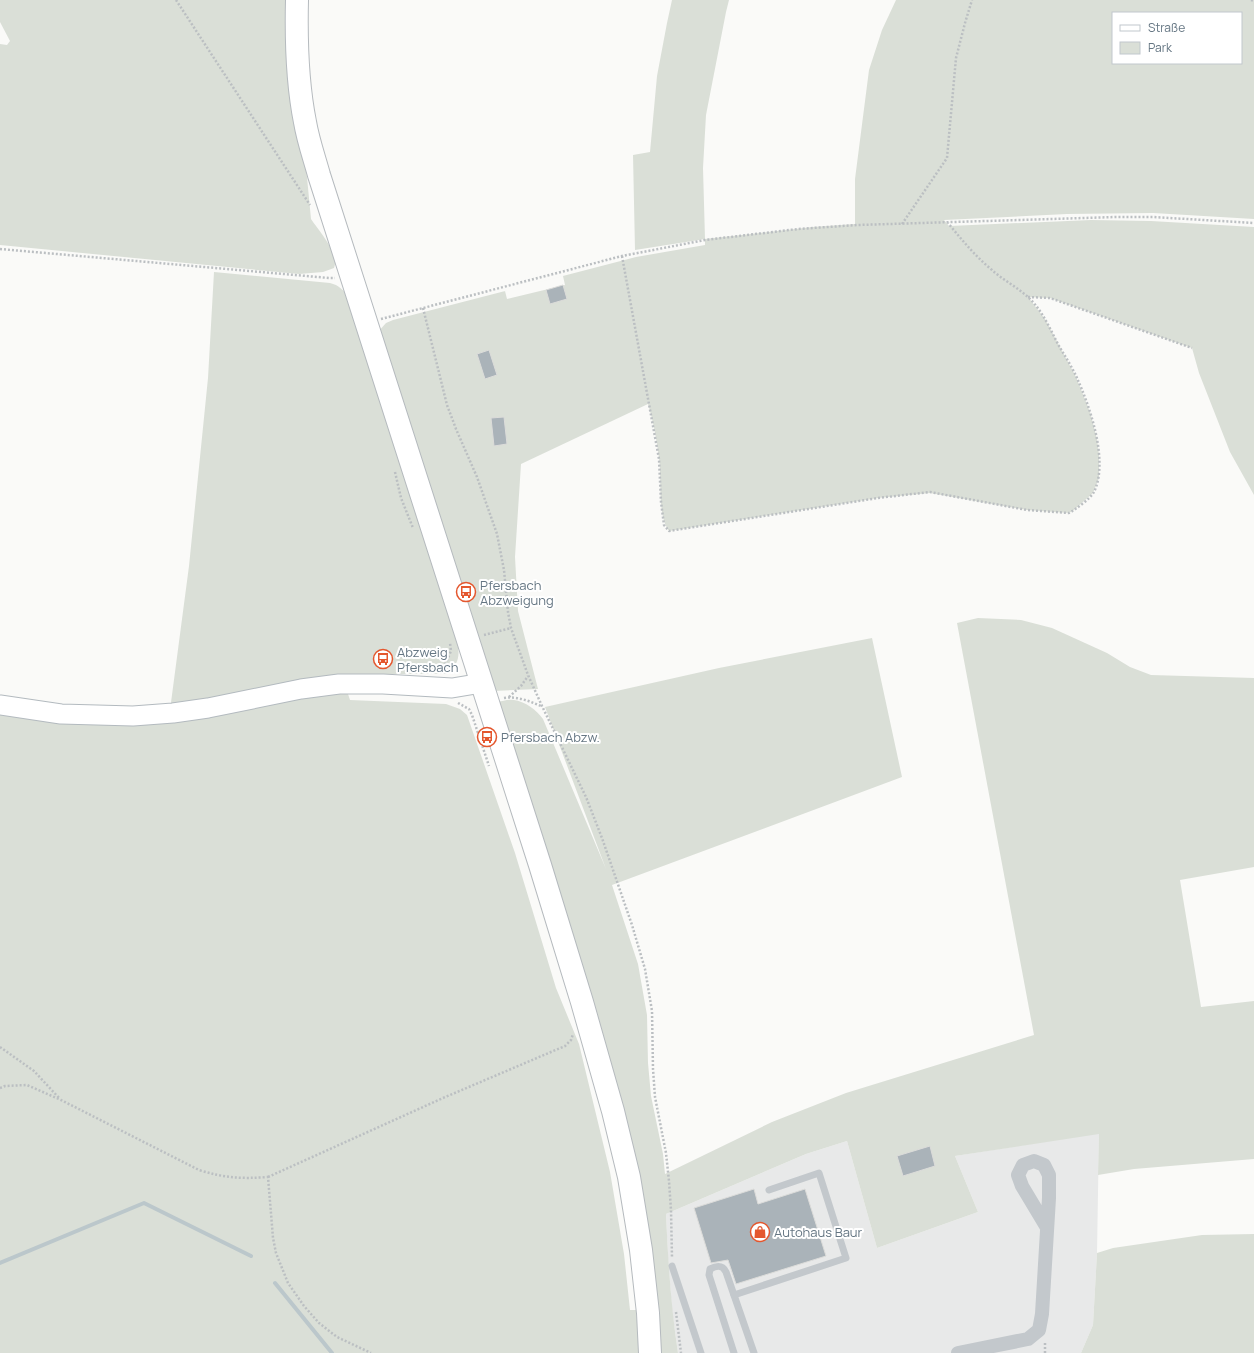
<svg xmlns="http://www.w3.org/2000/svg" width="1254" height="1353" font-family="Manrope,sans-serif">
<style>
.built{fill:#e8e9e9}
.green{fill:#dadfd7;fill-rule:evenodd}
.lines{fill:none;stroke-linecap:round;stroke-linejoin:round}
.stream{stroke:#bbc7cb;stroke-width:4}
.building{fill:#aab3b9;stroke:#dcdcda}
.secondary-casing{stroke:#b3babf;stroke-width:21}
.primary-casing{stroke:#b5babe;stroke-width:24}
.path{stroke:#bbbfc2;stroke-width:2.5;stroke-dasharray:2 2;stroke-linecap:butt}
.lane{stroke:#c3c8cc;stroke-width:7}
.street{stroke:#c3c8cc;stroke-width:14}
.secondary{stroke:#fff;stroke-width:19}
.primary{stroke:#fff;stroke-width:22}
.labels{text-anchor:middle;stroke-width:4;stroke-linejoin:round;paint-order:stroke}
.poi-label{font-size:13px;fill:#657683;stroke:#fff;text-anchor:start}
</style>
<rect width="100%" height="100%" fill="#fafaf8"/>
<path class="built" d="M1099,1133L1097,1253L1093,1325L1081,1353H678L672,1310L668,1258L666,1214L806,1154L847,1141L877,1248L978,1212L955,1156Z"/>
<g class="green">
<path d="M0,0H290L311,219C319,231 340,254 334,268L323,272L299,274L0,245V44L7,45L10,41L0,22Z"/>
<path d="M672,0H729L726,12L706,115L703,168L705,239L813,227L855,224V179L869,70L882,30L896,0H1254V219L1153,213L1067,214L944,220L949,226L1091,220L1151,221L1254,227V495L1230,452L1199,373L1192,348L1050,298L1028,297L1045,319L1076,377L1090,412L1097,439L1099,455V478L1093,493L1074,510L1069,513L1027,510L930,493L878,498L669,531C657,515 662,479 659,458C657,441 653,420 648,404L521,464L515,557L518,611L538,689L493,691L378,332L386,323L393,320L636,257L705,245V239L635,250L633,155L650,152L657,76L667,23ZM1113,13H1241V63H1113ZM563,276L565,285L507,299L505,291Z"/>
<path d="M214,272L330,283C339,285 343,290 349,297L412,492L458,647C460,659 456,667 447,674H370L170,710L189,566L208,378Z"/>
<path d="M978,618L1021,620L1052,628L1107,653L1130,667L1151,675L1254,678V867L1180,880L1201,1007L1254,1001V1159L1134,1169L1098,1175L1099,1134L955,1156L978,1212L877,1248L847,1141L806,1154L666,1214C668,1261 671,1307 678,1353H660L658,1321L498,702C503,701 508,699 514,700C524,701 537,710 543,719L606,869L545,707L719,668L872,638L902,777L612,885L638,964L647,1015L648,1063L651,1096L663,1154L665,1174L772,1122L846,1093L1034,1035L957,623Z"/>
<path d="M347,691L350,700L446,704L460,709L467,715L515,853L556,988L579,1044L610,1172L624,1254L630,1310H636L640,1353H0V713L285,700Z"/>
<path d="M1254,1234V1353H1081L1093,1325L1097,1253L1113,1248L1202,1235Z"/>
</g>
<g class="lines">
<g class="stream">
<path d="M0,1263L144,1203L251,1256"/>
<path d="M275,1283L332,1353"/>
</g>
</g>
<g class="building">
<path d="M563,285L567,299L550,304L546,290Z"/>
<path d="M489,350L497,375L485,379L477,354Z"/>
<path d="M504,417L507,444L494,446L491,418Z"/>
<path d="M930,1146L935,1166L903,1176L897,1156Z"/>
<path d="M754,1189L758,1204L805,1189L826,1256L736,1284L728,1260L711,1263L694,1208Z"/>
</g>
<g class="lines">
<g class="secondary-casing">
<path id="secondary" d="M0,705L61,714L133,716L173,713L208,708L301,689L339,684H383L452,688L482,683"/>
</g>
<g class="primary-casing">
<path id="primary" d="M297,0C296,41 297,82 305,122C308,140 314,157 319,175L540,865L582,1002L613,1111L629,1177L641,1250L648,1313L650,1353"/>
</g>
<g class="path">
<path d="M176,0L310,205"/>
<path d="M1251,0L1254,1"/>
<path d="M902,224L947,158L956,58L965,23L972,0"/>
<path d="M0,249L329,278H335"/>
<path d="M622,256L659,459L661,502L664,525L669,531L878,498L930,492L1027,510L1069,513C1075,510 1091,498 1094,492C1109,461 1090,407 1077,378C1072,367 1065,356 1059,346C1051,331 1044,314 1032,301C1021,289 1004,281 992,270C975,256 962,240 948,223"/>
<path d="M1028,297L1050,298L1192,348"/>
<path d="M423,308L447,405L456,429L477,477L497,534L504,570L508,612L511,628L528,675L542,706L586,797L602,838L632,925L645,969L652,1011L653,1069L655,1097L666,1153L669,1181L671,1210L672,1257"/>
<path d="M381,319L423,308L622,256L705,240L798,229L857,225L1116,217H1153L1254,223"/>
<path d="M395,472L401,498L413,528"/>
<path d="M484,635L511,628"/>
<path d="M431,670L444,667L451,651L450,643"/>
<path d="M509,697L521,686L528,676"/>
<path d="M504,698C517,696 529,701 541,706"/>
<path d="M458,703L469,709L472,715L489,766"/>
<path d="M0,1047L34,1071L60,1099"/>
<path d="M0,1088L5,1086L27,1085L61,1100L199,1170C224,1178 242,1179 268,1177L273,1238L276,1253L288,1283L304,1306L319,1323L337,1337L371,1353"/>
<path d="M268,1177L443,1098L565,1046L571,1040L573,1034"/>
<path d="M676,1312L681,1353"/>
<path d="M1045,1353V1342"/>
</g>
<g class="lane">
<path d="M672,1266L701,1353"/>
<path d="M734,1295L846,1258L819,1173L769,1190"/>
<path d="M734,1353L709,1275L710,1269C716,1266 722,1264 726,1272L754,1353"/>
</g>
<path class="street" d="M958,1353L1028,1339L1039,1330L1042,1314L1049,1198V1175L1044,1165L1034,1161L1023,1165L1018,1175L1022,1186L1046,1226"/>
<use href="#secondary" class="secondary"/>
<use href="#primary" class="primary"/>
</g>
<defs>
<g id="bus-ring" transform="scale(1)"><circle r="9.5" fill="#fff" stroke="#e4572e" stroke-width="1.5"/><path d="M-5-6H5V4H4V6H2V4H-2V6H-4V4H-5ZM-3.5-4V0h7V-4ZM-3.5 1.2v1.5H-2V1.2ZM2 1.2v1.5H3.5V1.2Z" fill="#e4572e"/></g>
<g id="shop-ring" transform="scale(1)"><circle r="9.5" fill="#fff" stroke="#e4572e" stroke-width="1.5"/><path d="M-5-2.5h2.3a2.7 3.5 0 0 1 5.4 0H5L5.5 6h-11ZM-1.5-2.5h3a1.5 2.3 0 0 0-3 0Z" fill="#e4572e"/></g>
</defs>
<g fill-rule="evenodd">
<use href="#bus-ring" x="466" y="592"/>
<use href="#bus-ring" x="383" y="659"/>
<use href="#bus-ring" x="487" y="737"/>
<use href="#shop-ring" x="760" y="1232"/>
</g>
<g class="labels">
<g class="poi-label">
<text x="480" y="590">Pfersbach<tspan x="480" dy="15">Abzweigung</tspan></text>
<text x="397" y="657">Abzweig<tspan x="397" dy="15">Pfersbach</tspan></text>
<text x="501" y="742">Pfersbach Abzw.</text>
<text x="774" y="1237">Autohaus Baur</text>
</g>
</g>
<rect x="1112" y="12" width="130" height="52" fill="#ffffff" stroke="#c1c8cd"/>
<rect x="1120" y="25" width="20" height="6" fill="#ffffff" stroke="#c1c8cd"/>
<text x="1148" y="32" font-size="12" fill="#657683">Straße</text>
<rect x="1120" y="42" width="20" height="12" fill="#dadfd7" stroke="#c1c8cd"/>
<text x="1148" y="52" font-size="12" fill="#657683">Park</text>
</svg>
